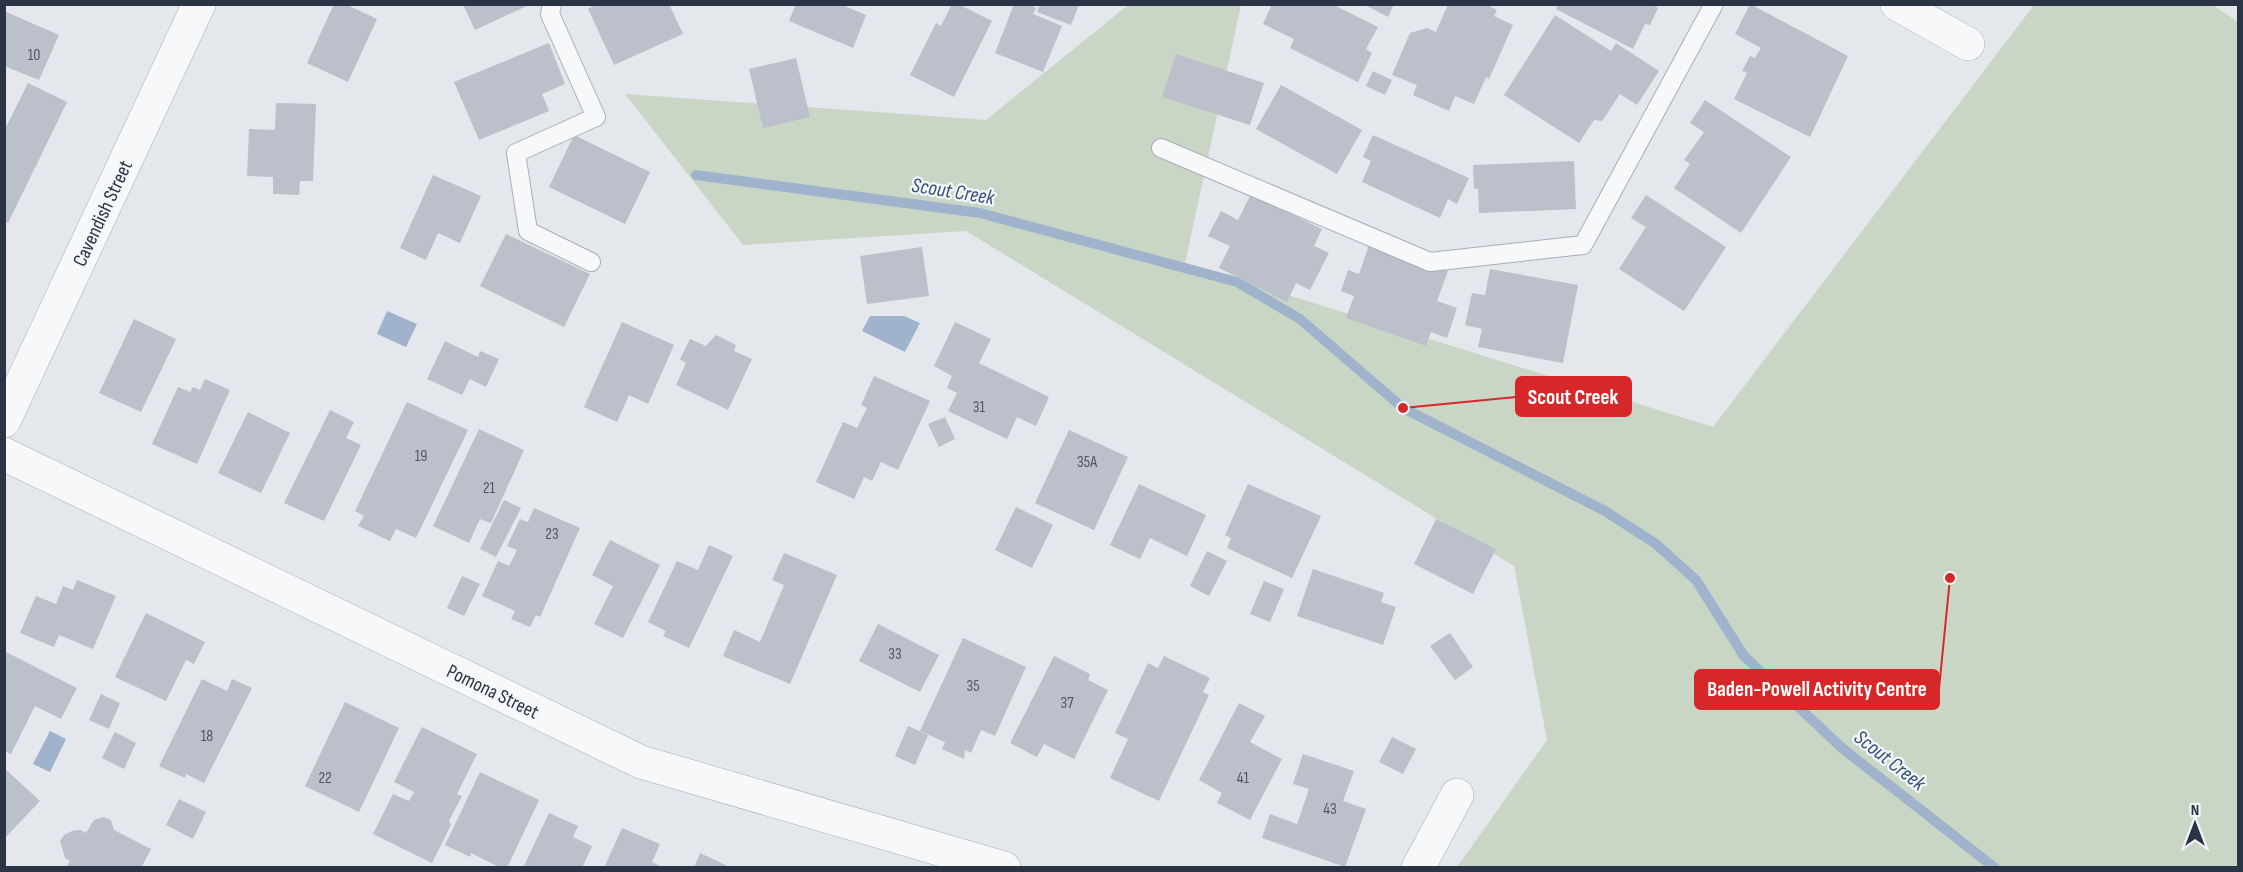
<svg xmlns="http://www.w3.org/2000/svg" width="2243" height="872" font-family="'Sofia Sans Condensed',sans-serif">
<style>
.green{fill:#c9d6c5}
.water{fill:#9fb4cc}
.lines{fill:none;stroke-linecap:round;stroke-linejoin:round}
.stream{stroke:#9fb4cc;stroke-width:10}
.building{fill:#bbc0ca}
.lane-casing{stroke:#a9aeb7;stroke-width:20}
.street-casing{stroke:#a9aeb7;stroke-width:34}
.lane{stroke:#f7f8fa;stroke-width:18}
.street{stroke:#f7f8fa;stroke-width:33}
.labels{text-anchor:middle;stroke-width:4.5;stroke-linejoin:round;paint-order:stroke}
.number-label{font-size:16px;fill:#4f5766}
.street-label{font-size:20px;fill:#2b3445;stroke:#f4f6f9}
.water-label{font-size:21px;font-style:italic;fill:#34527a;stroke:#f4f6f9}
.leader{fill:none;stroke:#d62828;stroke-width:2}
.callout-dot{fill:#d62828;stroke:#f4f6f9;stroke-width:2}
.callout{fill:#d62828;stroke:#d62828;stroke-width:2}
.callout-label{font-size:21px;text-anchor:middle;font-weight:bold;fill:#fff}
</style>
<rect width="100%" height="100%" fill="#e4e7ec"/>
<path class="green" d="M1128,5H1241L1185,263L1713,427L2034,5H2213L2238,22V867H1457L1547,740L1514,566L966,231L743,245L625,94L986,120Z"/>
<g class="water">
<path d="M387,311L417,324L406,347L377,334Z"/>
<path d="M870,316H904L920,323L905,352L862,331Z"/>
<path d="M50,731L66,739L50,772L33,764Z"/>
</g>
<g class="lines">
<path class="stream" d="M696,175L980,213L1237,282L1300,319L1403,408L1605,511L1656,544L1696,580L1744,656L1842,748L1995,868"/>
</g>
<g class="building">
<path d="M334,4H345L377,19L348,82L307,63Z"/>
<path d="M463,4H531L475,30Z"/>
<path d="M597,4H669L683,34L614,65L588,9Z"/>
<path d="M796,4H840L866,15L853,48L789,21Z"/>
<path d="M952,4H958L992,21L954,97L910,75L936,23L941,26Z"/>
<path d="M1014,4H1028L1036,8L1033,14L1062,26L1043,72L995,53Z"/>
<path d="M1272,4H1332L1378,27L1366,49L1372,53L1358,82L1290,48L1294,39L1263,24Z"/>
<path d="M1363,4H1394L1388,17Z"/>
<path d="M1448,4H1485L1497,10L1494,16L1513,25L1489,79L1486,77L1474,104L1455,96L1449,111L1413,95L1417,85L1392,75L1410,33L1427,28L1436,32Z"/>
<path d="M1558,4H1652L1658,8L1650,25L1645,24L1633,49L1556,9Z"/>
<path d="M1750,4L1848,56L1810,137L1734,99L1747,73L1742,71L1750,56L1755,58L1761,48L1735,34Z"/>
<path d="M1040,5H1079L1071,25L1037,12Z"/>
<path d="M4,11L59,35L39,80L4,66Z"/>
<path d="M1555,15L1611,51L1616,43L1659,71L1637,105L1620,94L1602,121L1594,120L1579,143L1504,95Z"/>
<path d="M549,43L565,84L542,94L549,111L479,140L454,82Z"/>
<path d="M1176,54L1264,83L1250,125L1162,97Z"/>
<path d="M796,58L810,117L763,128L749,69Z"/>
<path d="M1373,71L1392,80L1385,95L1366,86Z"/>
<path d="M28,83L67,102L8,223L4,221V131Z"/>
<path d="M1281,85L1362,130L1337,174L1256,129Z"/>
<path d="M1705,100L1791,157L1741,233L1674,188L1690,164L1684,160L1704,132L1690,123Z"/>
<path d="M276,103L316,104L313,181H300L299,195L273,194V177L247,176L249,129L275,130Z"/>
<path d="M574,135L650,172L625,224L549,187Z"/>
<path d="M1373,135L1469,178L1457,204L1448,199L1440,218L1362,182L1371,161L1363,157Z"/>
<path d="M1574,161L1576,209L1479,213L1478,189H1474L1473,165Z"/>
<path d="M433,175L481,196L460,243L438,233L426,260L400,248Z"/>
<path d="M1251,194L1322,229L1314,246L1329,253L1310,290L1296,283L1287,302L1219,268L1230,246L1208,236L1221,211L1238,220Z"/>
<path d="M1646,195L1726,247L1684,311L1619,269L1646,227L1631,218Z"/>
<path d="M506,234L590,274L564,327L480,286Z"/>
<path d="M1369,245L1448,271L1437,301L1457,308L1447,338L1431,332L1426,346L1346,318L1354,296L1341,291L1348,270L1359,274Z"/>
<path d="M922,247L929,296L867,304L860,256Z"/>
<path d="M1490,269L1578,285L1563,363L1478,347L1482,329L1465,325L1472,293L1485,295Z"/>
<path d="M134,319L176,339L141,412L99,393Z"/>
<path d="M622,322L674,345L648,404L629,395L617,422L584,407Z"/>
<path d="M955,322L991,339L979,363L1049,397L1036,426L1017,417L1007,439L948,411L957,393L947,388L952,376L934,366Z"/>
<path d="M716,335L736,345L734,351L752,359L728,410L676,385L686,363L680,359L690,339L706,346Z"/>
<path d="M445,341L478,357L480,351L499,359L486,387L470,379L462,395L427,379Z"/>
<path d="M874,376L930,401L898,470L881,462L872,481L864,477L854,499L816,482L843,422L857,428L867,408L861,405Z"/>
<path d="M205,379L230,390L197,464L152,444L178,387L190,392L193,387L200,390Z"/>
<path d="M407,402L468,430L416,538L396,529L390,541L358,526L364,516L355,511Z"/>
<path d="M330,410L354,422L346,438L361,445L324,521L284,503Z"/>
<path d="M248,412L290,433L261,493L218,473Z"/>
<path d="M945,417L955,439L939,447L928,424Z"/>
<path d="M479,429L524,450L491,523L480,519L469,543L433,526Z"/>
<path d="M1069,430L1128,457L1094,530L1035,503Z"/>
<path d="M1139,484L1206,515L1187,556L1150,538L1140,559L1110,545Z"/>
<path d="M1248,484L1321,516L1292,578L1227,548L1231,538L1225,535Z"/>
<path d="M504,500L521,508L496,557L480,549Z"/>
<path d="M1016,507L1053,525L1032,568L995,550Z"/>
<path d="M534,508L580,528L540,617L536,615L530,627L511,619L515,611L482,596L498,561L509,566L517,550L507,546L520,519L528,522Z"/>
<path d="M1436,519L1496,549L1473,594L1414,564Z"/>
<path d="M610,540L660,565L623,638L594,624L613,586L592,575Z"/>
<path d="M709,545L733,556L689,648L663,636L666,631L648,622L677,561L698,570Z"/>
<path d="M1207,551L1227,561L1209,596L1190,586Z"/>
<path d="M784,553L837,575L790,684L723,656L734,630L760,642L784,585L772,580Z"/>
<path d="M1313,569L1384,593L1381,602L1396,607L1383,645L1297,616Z"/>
<path d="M462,576L480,584L464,616L447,608Z"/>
<path d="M77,580L116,596L93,649L59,635L54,647L20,633L36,596L56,604L63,586L73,590Z"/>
<path d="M1264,581L1284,589L1270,622L1250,614Z"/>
<path d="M146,613L205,642L194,664L186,660L166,701L115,677Z"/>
<path d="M878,624L939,655L920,692L859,661Z"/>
<path d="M1450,633L1473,667L1455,680L1430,646Z"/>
<path d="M963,638L1026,667L995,736L981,730L971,753L965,750L964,759L942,749L945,742L920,731Z"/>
<path d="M4,651L77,688L61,719L35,706L11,754L4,751Z"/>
<path d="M1054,656L1090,674L1088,680L1108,690L1074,759L1044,744L1037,757L1010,743Z"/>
<path d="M1164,656L1210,678L1203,692L1209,695L1159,801L1110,778L1128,739L1115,733L1148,663L1158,668Z"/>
<path d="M202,679L227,691L232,679L252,688L204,783L186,774L185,778L159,766Z"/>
<path d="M101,694L120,703L109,729L89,720Z"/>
<path d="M345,702L399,728L359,812L305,786Z"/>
<path d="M1239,703L1265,716L1250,742L1282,759L1250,820L1217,803L1222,793L1199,780Z"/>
<path d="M908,726L928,735L915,765L895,756Z"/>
<path d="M422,727L477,754L457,794L462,796L449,821L451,825L432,863L373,834L393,794L409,801L414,792L394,782Z"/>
<path d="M115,732L136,743L124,769L102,758Z"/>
<path d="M1392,737L1416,749L1403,774L1379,762Z"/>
<path d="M1303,754L1354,771L1343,801L1366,809L1345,867L1262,838L1270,814L1297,824L1309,789L1293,784Z"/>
<path d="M4,768L40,801L4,839Z"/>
<path d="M480,772L539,800L507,868H501L471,853L470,857L445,845Z"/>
<path d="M179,799L206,812L193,839L166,825Z"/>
<path d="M549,813L578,826L573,837L592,846L582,868H523Z"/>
<path d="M104,817L111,820L114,830L151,849L141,868H66L70,861L65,858L60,841L64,835L72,831L80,830L86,833L94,820Z"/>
<path d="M622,828L660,844L652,862L664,868H604Z"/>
<path d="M700,853L732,868H694Z"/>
</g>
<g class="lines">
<g class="lane-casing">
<g id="lane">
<path d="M552,4L550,14L596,117L516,153L528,231L591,262"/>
<path d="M1161,148L1430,262L1583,245L1714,4"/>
</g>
</g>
<g class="street-casing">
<g id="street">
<path d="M1897,4L1968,44"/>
<path d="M4,421L199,4"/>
<path d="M4,454L641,762L1004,868"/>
<path d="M1418,868L1457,795"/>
</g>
</g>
<use href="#lane" class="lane"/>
<use href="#street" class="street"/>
</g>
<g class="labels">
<g class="number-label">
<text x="34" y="60">10</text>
<text x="979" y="412">31</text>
<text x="421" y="461">19</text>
<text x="1087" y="467">35A</text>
<text x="489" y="493">21</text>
<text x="552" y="539">23</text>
<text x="895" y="659">33</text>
<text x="973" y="691">35</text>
<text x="1067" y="708">37</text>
<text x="207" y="741">18</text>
<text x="325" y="783">22</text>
<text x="1243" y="783">41</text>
<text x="1330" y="814">43</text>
</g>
<g class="street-label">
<text transform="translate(102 213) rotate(-65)" y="7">Cavendish Street</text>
<text transform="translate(493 691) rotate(26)" y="7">Pomona Street</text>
</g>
<g class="water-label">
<text transform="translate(953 191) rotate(9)" y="7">Scout Creek</text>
<text transform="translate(1890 760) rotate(38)" y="7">Scout Creek</text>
</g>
</g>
<path class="leader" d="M1403 408L1516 397M1950 578L1939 689"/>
<g class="callout-dot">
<circle cx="1403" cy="408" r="6"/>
<circle cx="1950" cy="578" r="6"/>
</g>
<g class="callout">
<rect x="1516" y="377" width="115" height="39" rx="6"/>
<rect x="1695" y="670" width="244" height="39" rx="6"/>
</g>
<g class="callout-label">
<text x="1573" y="404">Scout Creek</text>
<text x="1817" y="696">Baden-Powell Activity Centre</text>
</g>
<rect width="2243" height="872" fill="none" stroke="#2b3445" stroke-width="12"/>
<g transform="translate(2195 824)" stroke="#f4f6f9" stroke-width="4.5" paint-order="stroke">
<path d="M0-4.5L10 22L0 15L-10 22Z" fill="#2b3445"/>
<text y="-9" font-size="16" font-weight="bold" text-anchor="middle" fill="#2b3445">N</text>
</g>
</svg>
